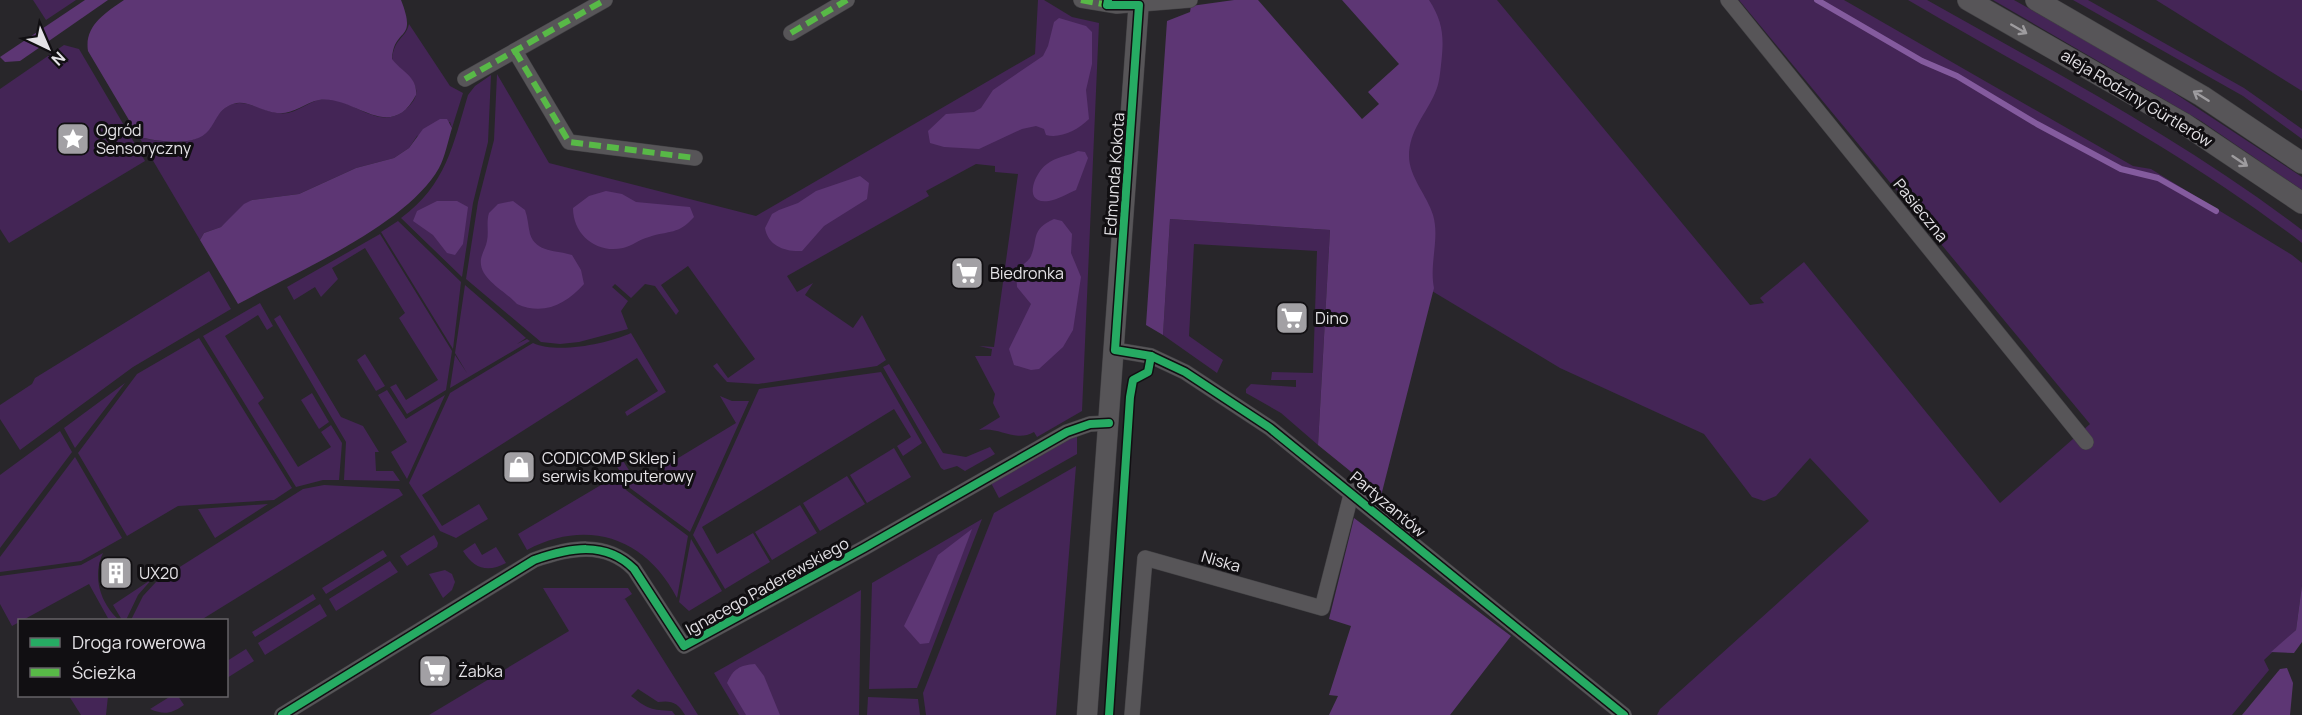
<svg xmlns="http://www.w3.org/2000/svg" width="2302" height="715" font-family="Manrope,sans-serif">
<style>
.green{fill:#442556}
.forest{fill:#5d3674}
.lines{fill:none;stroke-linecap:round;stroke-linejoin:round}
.stream{stroke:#845b9e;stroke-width:6}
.minor-casing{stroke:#434245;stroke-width:16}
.tertiary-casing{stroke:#434245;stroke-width:21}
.secondary-casing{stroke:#434245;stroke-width:22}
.minor{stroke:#575558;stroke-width:15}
.tertiary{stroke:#575558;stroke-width:20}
.secondary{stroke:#575558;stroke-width:21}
.quiet{stroke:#58b947;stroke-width:6;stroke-dasharray:12 6;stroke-linecap:butt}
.cycleway-casing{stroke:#110f12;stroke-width:11}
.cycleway{stroke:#26ab63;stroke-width:8}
.oneway{stroke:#9e9c9f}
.labels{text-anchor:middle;stroke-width:6;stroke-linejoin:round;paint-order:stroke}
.street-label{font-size:16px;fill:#e4e2e6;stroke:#110f12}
.poi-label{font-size:16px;fill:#e4e2e6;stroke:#110f12;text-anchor:start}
</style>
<rect width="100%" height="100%" fill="#28262a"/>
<g class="green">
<path d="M33,0H76L46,20Z"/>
<path d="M1038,0H1044L1072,17L1099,23L1082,411L1037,437L1034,432C1015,443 1000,426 979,430L1000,417L993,403L995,394L975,356H991L992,349L979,346L994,347L1018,174L995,172V166L976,164L926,191L929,196L787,276L797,292L813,283L805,295L853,328L862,315L886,360L877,366L758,384L727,382L713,366L717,363L728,378L755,359L688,266L661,285L679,311L676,315L655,286L645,284L631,298L615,284L612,287L628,301L621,311L628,329L579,342L560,344L541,342L466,279L478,202L494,140L497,74L549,163L756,216L1035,54Z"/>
<path d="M1399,0H1497L1750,305L1764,303L1760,298L1804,262L2000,503L2090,424L1739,0H1844L2133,166L2151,169L2292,255L2302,263V585L2296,630L2264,660L2269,670L2232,715H1657L1660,709L1869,521L1810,458L1776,496L1764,501L1752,497L1704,434L1560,368L1432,291L1407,205Z"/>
<path d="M1908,0H1927C2055,72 2185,141 2302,230V243C2179,148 2041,78 1908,0Z"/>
<path d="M1993,0H2014L2150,77L2302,177V190L2201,121Z"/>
<path d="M2073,0H2088L2244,88L2302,129V139L2243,96Z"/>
<path d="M2156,0H2302V91Z"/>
<path d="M409,24L450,86L463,93L452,128L450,122L417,136L409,148L394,158L356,168L299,194L252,200L221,227L204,233L200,240L139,137C156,141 187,147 202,135C215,125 218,104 239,103C256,103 270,116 288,113C302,110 311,99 326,99C356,99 383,137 411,104C427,85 403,73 392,60C394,37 405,40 409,24Z"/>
<path d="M64,45L79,49L145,161L9,243L0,229V89Z"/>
<path d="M491,75L488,142L473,203L462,277L401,218C446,185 453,145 468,95L475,86Z"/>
<path d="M1170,219L1330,230L1318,445L1281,413L1246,393V389L1251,384L1296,387V380H1271L1272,372L1313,373L1317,251L1194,244L1189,336L1223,360L1217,373L1163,335Z"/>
<path d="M398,221L461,282L453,349L381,232Z"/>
<path d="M380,234L452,351L446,390L407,414L390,387L396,384L406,400L438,380L399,318L405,313L365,248L332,268L338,279L321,297L315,287L294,300L287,287Z"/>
<path d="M209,271L231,309L133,367L20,450L0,419V405L32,384L35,378Z"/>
<path d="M465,285L526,338L517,344L527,339L530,341L450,388L455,355L467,373L455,353Z"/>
<path d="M260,303L273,326L267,330L258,315L225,336L264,398L258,403L298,467L331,447L321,432L331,425L342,443L339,480H323L296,487L203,336Z"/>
<path d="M280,315L341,417L363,426L379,452H375L376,471H393L400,481L344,480L346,442L274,319Z"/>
<path d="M631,333L666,392L627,416L625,412L658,391L637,358L422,495L442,526L479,504L488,519L456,538L440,531L409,483L450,393L533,343C557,354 607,344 631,333Z"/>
<path d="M199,338L292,488L274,500L178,506L127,536L78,453L137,374Z"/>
<path d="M365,354L385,386L376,391L357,360Z"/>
<path d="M889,364L943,453L966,457L990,447L995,454L965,471L957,466L944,470L941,468L883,367Z"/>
<path d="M881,372L922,443L903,456L897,446L911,437L894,409L702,527L717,554L753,533L770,562L725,589L693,535L759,389Z"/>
<path d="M125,383L75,448L64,428Z"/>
<path d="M387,390L406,419L445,395L407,479L391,452L407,442L378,395Z"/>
<path d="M312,393L329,422L319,429L301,400Z"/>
<path d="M720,396L732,401H749L690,532L630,488L613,460L620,456L637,483L736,423Z"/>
<path d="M60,431L72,452L0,548V475Z"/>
<path d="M1077,435V454L999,498L991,483Z"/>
<path d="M894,448L911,477L867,503L850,475Z"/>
<path d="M75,457L122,538L81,561L0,572V557Z"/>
<path d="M1076,466L1056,715H926L923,693L994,513Z"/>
<path d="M618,475L626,490L688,536L677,598C646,538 588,518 527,550L518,534Z"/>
<path d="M847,476L865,504L820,531L803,503Z"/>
<path d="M324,485L399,489L403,495L201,620H131L143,596L156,582L303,489Z"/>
<path d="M268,504L215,538L198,509Z"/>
<path d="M800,505L817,533L772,560L755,532Z"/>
<path d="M982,519L917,688L869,689L872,583Z"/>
<path d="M434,535L438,543L437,547L407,566L400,556Z"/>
<path d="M691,539L722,591L689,611L679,602Z"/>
<path d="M475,543L482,555L496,547L506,563C488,573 474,569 463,551Z"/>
<path d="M383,550L387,556L326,594L322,588Z"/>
<path d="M103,553C92,576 100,603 119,620H109L89,584L12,626L0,604V576L81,565Z"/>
<path d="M390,561L398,572L336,611L329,599Z"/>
<path d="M445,570L452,574L455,582L452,590L443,598L429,574Z"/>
<path d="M152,579L138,595L126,620H122L113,605Z"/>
<path d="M543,588H628L632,594L623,600L625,599L698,715H685C678,703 672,700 658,702L638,689L631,696C648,709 651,710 672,711L675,715H429L569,631Z"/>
<path d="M861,590L859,715H739L714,673Z"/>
<path d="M313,594L316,599L255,637L252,632Z"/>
<path d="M320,604L327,616L265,655L258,643Z"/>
<path d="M246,649L254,661L227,678V661Z"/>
<path d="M69,696H108L106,715H81Z"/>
<path d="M171,696H178L184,705C171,714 164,715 150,709Z"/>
<path d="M868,697L918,699L920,715H867Z"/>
</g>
<g class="forest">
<path d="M85,0H108L20,61L5,62L0,57Z"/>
<path d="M124,0H401C418,43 394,26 392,59C402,72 418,77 416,95C390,145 353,94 319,100C304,103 293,115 277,113C262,112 247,99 233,104C218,109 217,120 209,130C195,148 158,141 139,137L88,51C84,26 105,13 124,0Z"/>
<path d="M1234,0H1258L1362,119L1379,104L1368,92L1399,64L1342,0H1429C1444,23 1444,39 1441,65C1440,74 1439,85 1435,93C1426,114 1409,131 1409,156C1409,177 1427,195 1433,215C1440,239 1429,263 1434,288L1381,496L1318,445L1330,230L1170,219L1163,335L1146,325L1167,21L1190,12L1191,6Z"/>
<path d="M1059,18L1086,26L1092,32V64L1086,90L1089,119C1078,130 1060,139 1046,135L1044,129L1036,126L1022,129L979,149L944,147L930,143L928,131L946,114L974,112L981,108L993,90L1043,56L1048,46L1054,22Z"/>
<path d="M440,119H447L452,128C448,141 445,157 439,168C407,225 296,272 238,304L200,240L204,233L221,227L244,204L252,200L299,194L356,168L394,158L409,148L423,129Z"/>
<path d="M1078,151L1085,152L1088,158L1076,190C1069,193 1057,200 1049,201C1022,205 1034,173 1047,164C1055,157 1068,156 1078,151Z"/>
<path d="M860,176L869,183L867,199L824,226L802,251C785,252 768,246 765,228L772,214L779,210L798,203L816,191Z"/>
<path d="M606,191L622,194L636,202L690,207L694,217C678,235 670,230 649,237C640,239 632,246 623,248C597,254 573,235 573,208L589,196Z"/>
<path d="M437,201H457L468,207L463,244L455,255L447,253L433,235L413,221L417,211Z"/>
<path d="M513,201L525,210C528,218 528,226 530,234C536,253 557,250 572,255L581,270L584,284C566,304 544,316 517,304C506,291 478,279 481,259C482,253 486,247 487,241C489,231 486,223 489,213L498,204Z"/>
<path d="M1054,219L1062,221L1072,234L1071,253L1081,277L1073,330L1063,347L1039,369L1031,370L1014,365L1009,349L1031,304L1017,287L1016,271C1020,267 1027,262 1030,258C1039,241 1029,230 1054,219Z"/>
<path d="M1354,518L1511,636L1450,715H1329L1338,696L1329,695L1351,626L1329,619Z"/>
<path d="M972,529L929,643L920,644L904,626L938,555Z"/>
<path d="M2302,585V642L2294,653L2271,652L2296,630Z"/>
<path d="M755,664L764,676L780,715H746L727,683C733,669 740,665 755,664Z"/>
<path d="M2287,668L2293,683L2290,715H2242L2280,669Z"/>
</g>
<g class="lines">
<path class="stream" d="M1817,0L1922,61L1957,76L2037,124L2121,169L2158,178L2216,211"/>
<g class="minor-casing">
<g id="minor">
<path d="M1081,0L1117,6L1190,0"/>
<path d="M1728,0L2086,442"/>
<path d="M791,33L847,0"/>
<path d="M515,51L569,142L695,158"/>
<path d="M465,79L605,0"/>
<path d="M1115,350L1151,356L1185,372L1270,428L1624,715"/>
<path d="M282,715L534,560C569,548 605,540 634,569L684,646L864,548L1067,432L1090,424L1109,423"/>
<path d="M1132,715L1145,558L1322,608L1352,491"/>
</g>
</g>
<g class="tertiary-casing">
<path id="tertiary" d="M1087,715L1139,0"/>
</g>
<g class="secondary-casing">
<g id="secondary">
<path d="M1968,0L2183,123L2302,203"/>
<path d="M2036,0L2202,96L2302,163"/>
</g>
</g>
<use href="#minor" class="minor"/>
<use href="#tertiary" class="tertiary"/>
<use href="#secondary" class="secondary"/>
<g class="quiet">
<path d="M1081,0L1113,6"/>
<path d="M791,33L847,0"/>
<path d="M515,51L569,142L695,158"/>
<path d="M465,79L605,0"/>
</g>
<g class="cycleway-casing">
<g id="cycleway">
<path d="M1108,0L1107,5H1139L1115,350L1151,356L1185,372L1270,428L1624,715"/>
<path d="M282,715L534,560C569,548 605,540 634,569L684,646L864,548L1067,432L1090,424L1109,423"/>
<path d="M1109,715L1130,397L1133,380L1148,372L1151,356"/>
</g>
</g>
<use href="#cycleway" class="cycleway"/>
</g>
<defs><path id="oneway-shaft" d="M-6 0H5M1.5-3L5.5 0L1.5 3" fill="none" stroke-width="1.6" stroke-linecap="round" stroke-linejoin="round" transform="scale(1.5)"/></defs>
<g class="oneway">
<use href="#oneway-shaft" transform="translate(2019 29) rotate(30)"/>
<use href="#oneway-shaft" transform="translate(2201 96) rotate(-148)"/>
<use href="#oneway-shaft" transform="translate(2240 161) rotate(34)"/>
</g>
<defs>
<g id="sight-square" transform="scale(1.725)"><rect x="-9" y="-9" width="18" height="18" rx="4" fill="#a2a0a4" stroke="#110f12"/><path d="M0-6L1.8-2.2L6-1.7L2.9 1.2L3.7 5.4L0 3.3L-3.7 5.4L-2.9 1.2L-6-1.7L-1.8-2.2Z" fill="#fff"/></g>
<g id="supermarket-square" transform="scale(1.725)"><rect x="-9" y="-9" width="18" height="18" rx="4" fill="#a2a0a4" stroke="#110f12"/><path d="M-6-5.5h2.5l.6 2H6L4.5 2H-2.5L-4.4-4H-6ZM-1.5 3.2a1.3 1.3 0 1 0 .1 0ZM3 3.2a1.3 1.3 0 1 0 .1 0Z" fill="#fff"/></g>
<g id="shop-square" transform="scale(1.725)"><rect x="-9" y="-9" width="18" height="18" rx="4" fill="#a2a0a4" stroke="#110f12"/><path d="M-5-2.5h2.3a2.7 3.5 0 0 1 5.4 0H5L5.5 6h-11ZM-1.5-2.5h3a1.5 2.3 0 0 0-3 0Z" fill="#fff"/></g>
<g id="building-square" transform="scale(1.725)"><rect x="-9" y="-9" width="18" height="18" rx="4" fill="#a2a0a4" stroke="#110f12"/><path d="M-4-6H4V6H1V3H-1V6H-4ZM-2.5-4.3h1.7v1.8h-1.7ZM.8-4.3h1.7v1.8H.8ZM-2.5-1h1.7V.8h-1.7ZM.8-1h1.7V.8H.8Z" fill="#fff"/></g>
</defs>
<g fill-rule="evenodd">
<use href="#sight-square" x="73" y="139"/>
<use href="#supermarket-square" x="967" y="273"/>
<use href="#supermarket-square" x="1292" y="318"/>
<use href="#shop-square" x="519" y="467"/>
<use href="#building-square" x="116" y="573"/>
<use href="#supermarket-square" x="435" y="671"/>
</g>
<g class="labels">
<g class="street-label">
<text transform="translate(2137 98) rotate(31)" y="6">aleja Rodziny Gürtlerów</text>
<text transform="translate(1114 174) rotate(-86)" y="6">Edmunda Kokota</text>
<text transform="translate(1921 210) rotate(51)" y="6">Pasieczna</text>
<text transform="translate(1388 504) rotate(40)" y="6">Partyzantów</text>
<text transform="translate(1221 561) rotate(16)" y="6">Niska</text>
<text transform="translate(767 586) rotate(-29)" y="6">Ignacego Paderewskiego</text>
</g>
<g class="poi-label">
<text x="96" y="136">Ogród<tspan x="96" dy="18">Sensoryczny</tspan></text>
<text x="990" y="279">Biedronka</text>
<text x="1315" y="324">Dino</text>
<text x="542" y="464">CODICOMP Sklep i<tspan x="542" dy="18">serwis komputerowy</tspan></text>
<text x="139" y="579">UX20</text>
<text x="458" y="677">Żabka</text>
</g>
</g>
<rect x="18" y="619" width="210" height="78" fill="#110f12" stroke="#656367" stroke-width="1.5"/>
<rect x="30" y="638" width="30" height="9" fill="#26ab63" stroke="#656367" stroke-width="1.5"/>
<text x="72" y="649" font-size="18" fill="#e4e2e6">Droga rowerowa</text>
<rect x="30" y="668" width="30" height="9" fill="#58b947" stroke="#656367" stroke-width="1.5"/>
<text x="72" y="679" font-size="18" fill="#e4e2e6">Ścieżka</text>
<g transform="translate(48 48) rotate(136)" stroke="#110f12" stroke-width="4.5" paint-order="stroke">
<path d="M0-4.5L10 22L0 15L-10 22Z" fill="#e4e2e6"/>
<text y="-9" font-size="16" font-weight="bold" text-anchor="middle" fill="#e4e2e6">N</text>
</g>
</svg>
